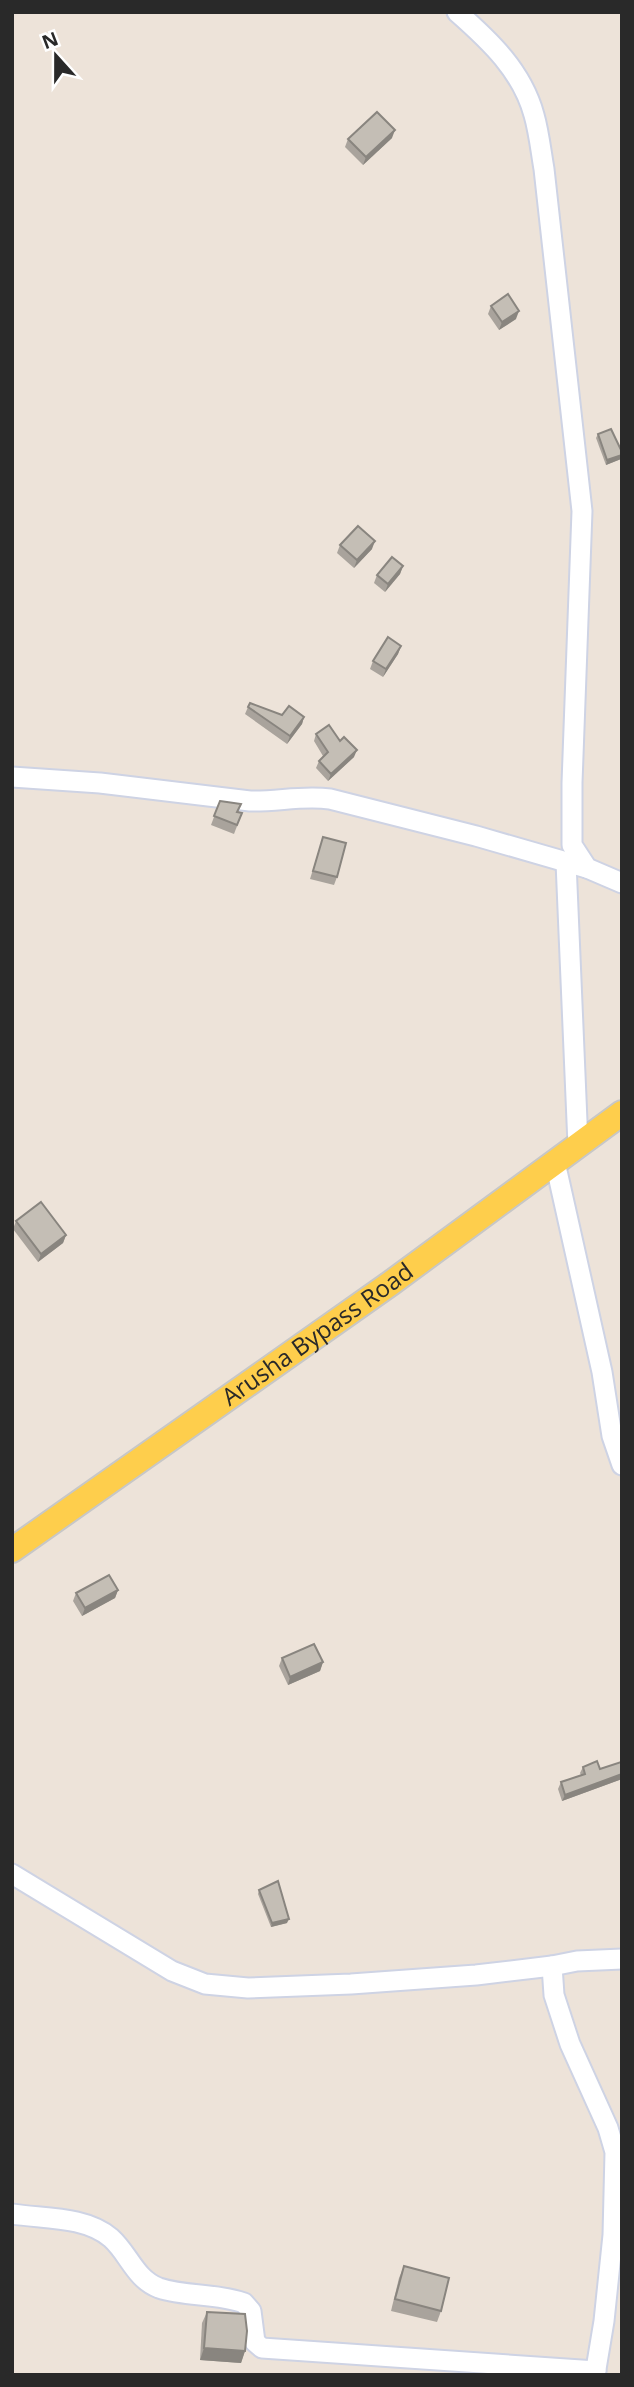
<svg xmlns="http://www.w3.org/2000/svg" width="634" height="2387" font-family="'Open Sans',sans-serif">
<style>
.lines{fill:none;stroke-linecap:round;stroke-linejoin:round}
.minor-casing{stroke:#ced3e4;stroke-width:23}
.major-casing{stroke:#c7c7c7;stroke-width:28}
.minor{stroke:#fff;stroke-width:19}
.major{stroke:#fece4c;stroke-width:24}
.wall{fill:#a9a39c}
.shaded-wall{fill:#89857f}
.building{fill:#c4beb5;stroke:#89857f;stroke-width:2}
.labels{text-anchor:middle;stroke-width:6;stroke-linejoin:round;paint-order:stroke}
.street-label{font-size:24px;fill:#292929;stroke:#fff}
</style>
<rect width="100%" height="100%" fill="#ede3d9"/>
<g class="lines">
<g class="minor-casing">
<g id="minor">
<path d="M457,12C490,41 522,71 534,115C539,132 541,152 544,169L582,511L572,783V845L587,868L622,883"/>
<path d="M12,777L100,783L250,801C277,802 302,795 330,799L476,836L587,868"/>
<path d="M566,862L578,1145"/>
<path d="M555,1162L602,1372L612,1436L622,1465"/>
<path d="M12,1874L172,1971L205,1984L248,1988L351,1984L476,1975L552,1966"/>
<path d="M12,2214C44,2219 85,2216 111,2238C129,2254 135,2279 159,2288C186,2297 217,2293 244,2303L251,2311L255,2342L262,2348L596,2371"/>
<path d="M595,2375L604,2321L613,2235L615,2152L608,2128L570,2044L554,1995L552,1966L577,1961L622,1959"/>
</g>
</g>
<g class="major-casing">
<g id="major">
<path id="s1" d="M12,1550L391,1283L622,1113"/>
</g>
</g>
<use href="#minor" class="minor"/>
<use href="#major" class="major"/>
</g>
<g class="wall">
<path d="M392,138L363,165L345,147L348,139Z"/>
<path d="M491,306L516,319L499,330L488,314Z"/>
<path d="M598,434L621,459L606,465L596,438Z"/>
<path d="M340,545L372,549L354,568L337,553Z"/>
<path d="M403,566L400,574L385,592L374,583L377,575Z"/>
<path d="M401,646L398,654L383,677L370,669L373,661Z"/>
<path d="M248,707L282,715L304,717L302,724L287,744L245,714Z"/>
<path d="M316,734L340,741L354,757L328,781L316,768L319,761L323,756L314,741Z"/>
<path d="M220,801L242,813L234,834L211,825Z"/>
<path d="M323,837L337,877L334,885L310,879Z"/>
<path d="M16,1221L66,1235L63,1243L38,1262L13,1229Z"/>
<path d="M118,1590L115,1598L82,1616L73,1601L76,1593Z"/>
<path d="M282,1658L323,1662L320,1671L288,1685L279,1666Z"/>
<path d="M622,1764V1779L562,1801L558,1789L561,1782L581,1775L580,1773L583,1767L600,1769Z"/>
<path d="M259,1890L287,1923L271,1927L258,1894Z"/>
<path d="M404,2266L441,2311L437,2322L391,2311L399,2278Z"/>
<path d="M207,2312L245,2351L241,2363L200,2360L202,2323Z"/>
</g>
<g class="shaded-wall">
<path d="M395,130L392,138L363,165L366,157Z"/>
<path d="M519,311L516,319L499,330L502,322Z"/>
<path d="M622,455L621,459L606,465L607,460Z"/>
<path d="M375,541L372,549L354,568L357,560Z"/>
<path d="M403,566L400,574L385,592L388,584Z"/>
<path d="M401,646L398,654L383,677L386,669Z"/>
<path d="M304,717L302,724L287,744L290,736Z"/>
<path d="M357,750L354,757L328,781L331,774Z"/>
<path d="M66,1235L63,1243L38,1262L41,1254Z"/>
<path d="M118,1590L115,1598L82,1616L85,1608Z"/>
<path d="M323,1662L320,1671L288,1685L290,1677Z"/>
<path d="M622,1774V1779L562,1801L565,1795Z"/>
<path d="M289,1919L287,1923L271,1927L272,1923Z"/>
<path d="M204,2348L245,2351L241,2363L200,2360Z"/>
</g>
<g class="building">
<path d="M377,112L395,130L366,157L348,139Z"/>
<path d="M508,294L519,311L502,322L491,306Z"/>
<path d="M611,429L622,452V455L607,460L598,434Z"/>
<path d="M358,526L375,541L357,560L340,545Z"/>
<path d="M392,557L403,566L388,584L377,575Z"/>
<path d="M388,637L401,646L386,669L373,661Z"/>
<path d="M250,703L282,715L289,706L304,717L290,736L248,707Z"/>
<path d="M329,725L340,741L344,737L357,750L331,774L319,761L328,752L316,734Z"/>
<path d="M220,801L241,804L237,812L242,813L237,825L214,816Z"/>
<path d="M323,837L346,843L337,877L313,871Z"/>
<path d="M41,1202L66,1235L41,1254L16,1221Z"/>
<path d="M109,1575L118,1590L85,1608L76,1593Z"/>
<path d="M314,1644L323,1662L290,1677L282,1658Z"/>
<path d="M597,1761L600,1769L621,1762L622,1774L565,1795L561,1782L585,1774L583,1767Z"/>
<path d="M278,1881L289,1919L272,1923L259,1890Z"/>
<path d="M404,2266L449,2278L441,2311L395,2299Z"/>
<path d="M207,2312L245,2314L247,2331L245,2351L204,2348Z"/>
</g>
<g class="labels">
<g class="street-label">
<text dy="8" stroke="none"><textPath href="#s1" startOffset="374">Arusha Bypass Road</textPath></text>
</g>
</g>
<rect width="634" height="2387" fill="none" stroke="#292929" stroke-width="28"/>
<g transform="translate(56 56) rotate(339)" stroke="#ffffff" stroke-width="5" paint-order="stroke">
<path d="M0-5L12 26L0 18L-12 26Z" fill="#292929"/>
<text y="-10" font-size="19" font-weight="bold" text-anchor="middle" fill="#292929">N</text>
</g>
</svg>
